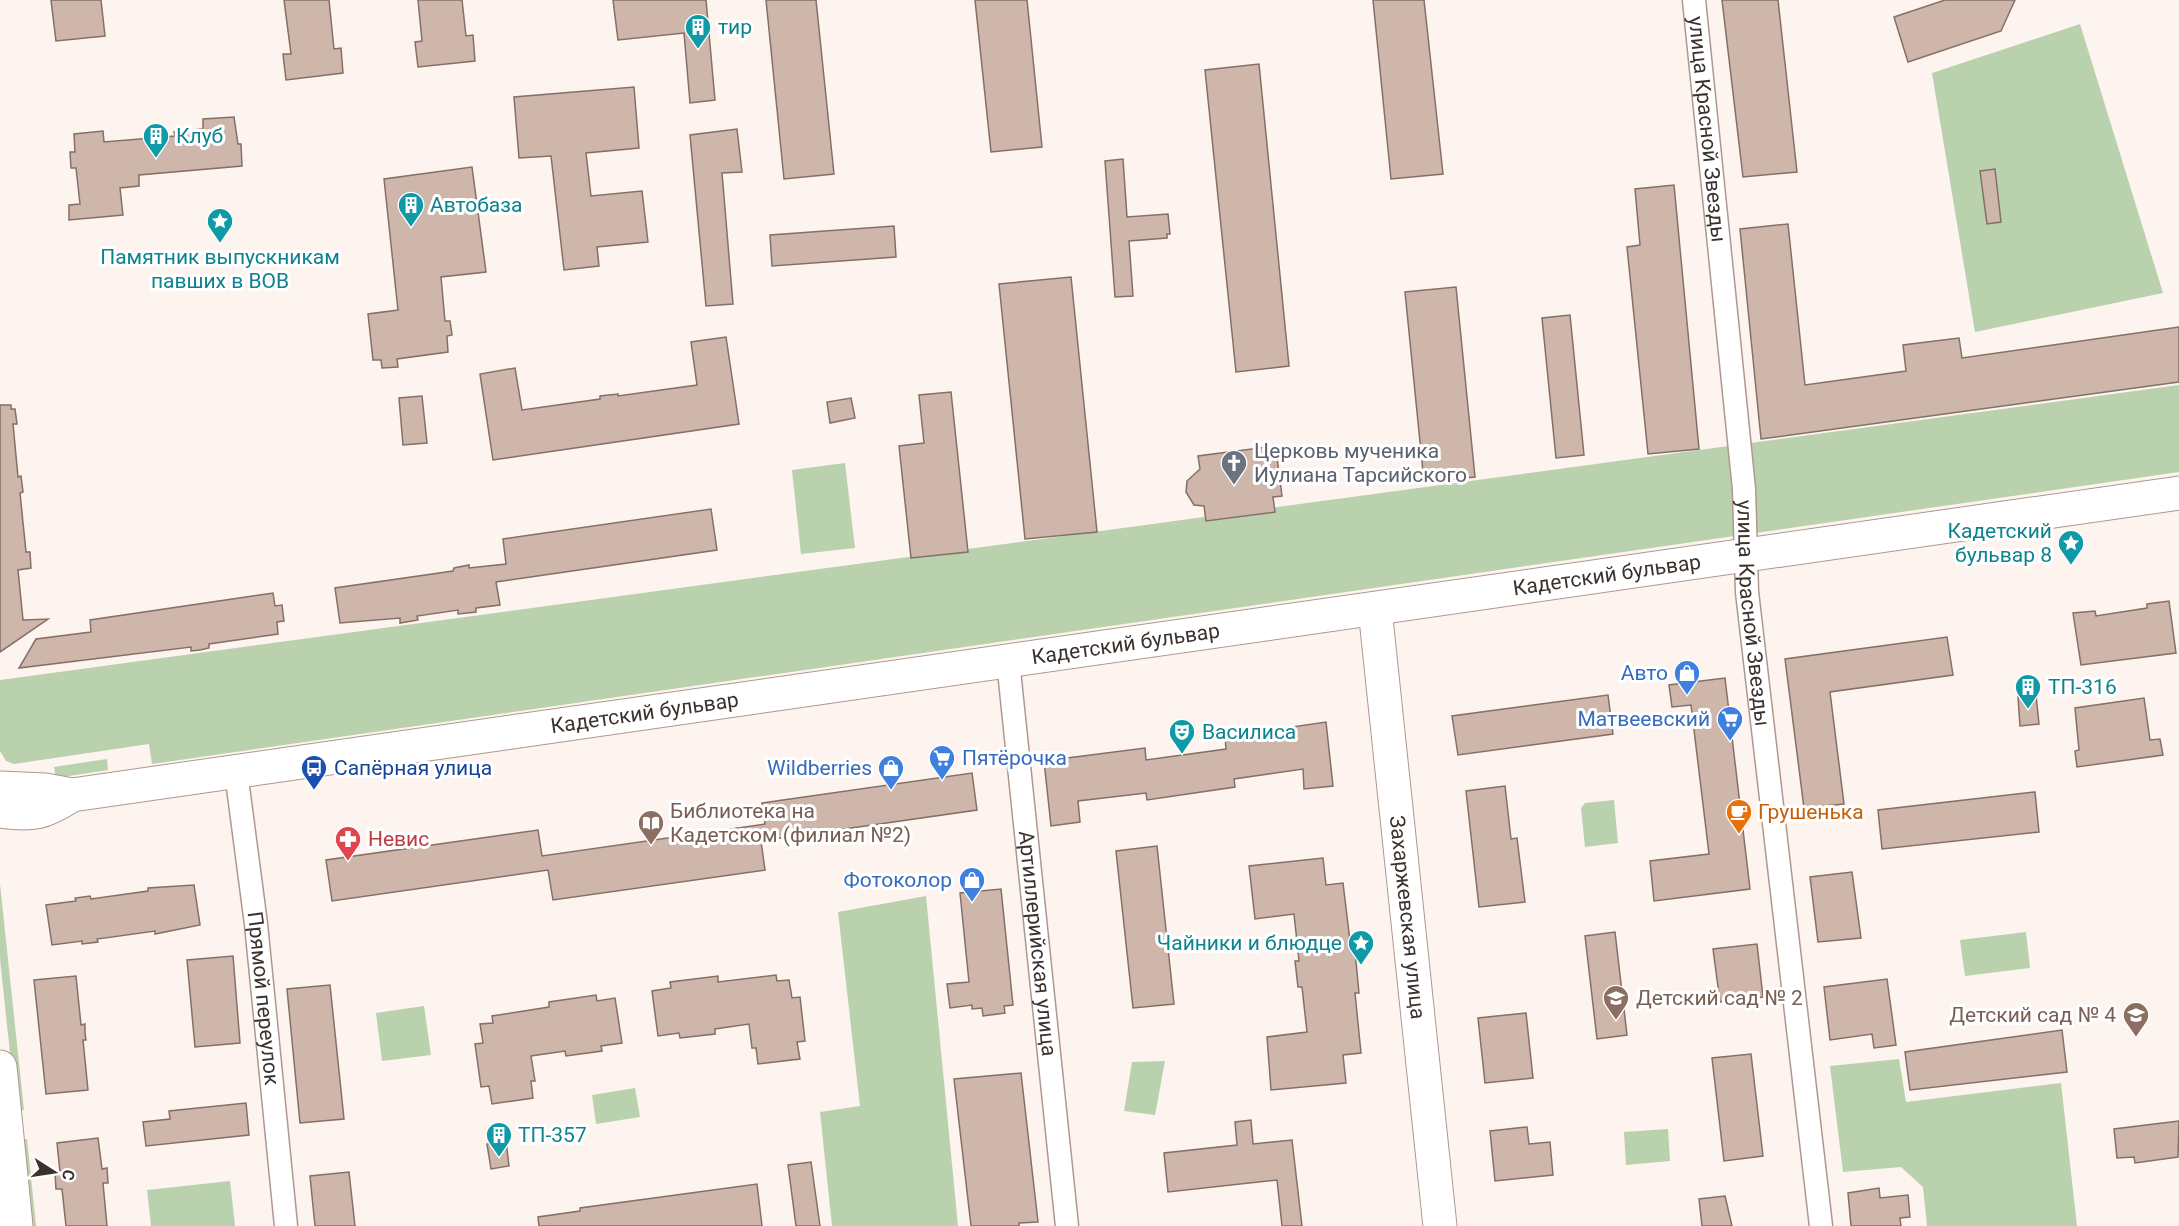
<svg xmlns="http://www.w3.org/2000/svg" width="2179" height="1226" font-family="Roboto,sans-serif">
<style>
.green{fill:#bad1ae}
.building{fill:#ceb6ab;stroke:#856f66;stroke-width:1.5}
.lines{fill:none;stroke-linecap:round;stroke-linejoin:round}
.street-casing{stroke:#af988e;stroke-width:25}
.secondary-casing{stroke:#af988e;stroke-width:35}
.street{stroke:#fff;stroke-width:22}
.secondary{stroke:#fff;stroke-width:33}
.labels{text-anchor:middle;stroke-width:6;stroke-linejoin:round;paint-order:stroke}
.culture-label{font-size:21px;fill:#0d838f;stroke:#fff;text-anchor:start}
.street-label{font-size:21px;fill:#3b322e;stroke:#fff}
.worship-label{font-size:21px;fill:#5b616d;stroke:#fff;text-anchor:start}
.shop-label{font-size:21px;fill:#366cbe;stroke:#fff;text-anchor:end}
.transit-label{font-size:21px;fill:#164399;stroke:#fff;text-anchor:start}
.education-label{font-size:21px;fill:#785e54;stroke:#fff;text-anchor:start}
.food-label{font-size:21px;fill:#c56008;stroke:#fff;text-anchor:start}
.health-label{font-size:21px;fill:#be3a42;stroke:#fff;text-anchor:start}
</style>
<rect width="100%" height="100%" fill="#fdf3ef"/>
<g class="green">
<path d="M2080,24L2163,293L1975,332L1932,73Z"/>
<path d="M2179,385V472L152,764L149,744L14,764L6,761L0,751V680Z"/>
<path d="M845,463L855,548L801,554L792,470Z"/>
<path d="M107,759L108,770L56,778L54,767Z"/>
<path d="M1614,800L1618,843L1585,847L1581,808L1585,803Z"/>
<path d="M0,884L24,1110H16L0,959Z"/>
<path d="M926,896L958,1226H832L820,1112L860,1106L838,912Z"/>
<path d="M2026,932L2030,968L1965,976L1960,940Z"/>
<path d="M424,1006L431,1055L382,1061L376,1013Z"/>
<path d="M1899,1059L1906,1102L2061,1083L2077,1226H1927L1923,1187L1901,1167L1843,1172L1830,1066Z"/>
<path d="M1165,1061L1155,1115L1124,1111L1132,1062Z"/>
<path d="M635,1088L640,1117L596,1124L592,1095Z"/>
<path d="M1668,1129L1670,1161L1626,1165L1624,1132Z"/>
<path d="M27,1139L36,1226H28L18,1140Z"/>
<path d="M230,1181L235,1226H151L147,1190Z"/>
</g>
<g class="building">
<path d="M51,0H101L105,36L56,41Z"/>
<path d="M284,0H329L334,49L341,48L343,73L286,80L283,54H291Z"/>
<path d="M418,0H462L466,36L473,35L475,61L418,67L415,42L422,41Z"/>
<path d="M613,0H706L715,100L690,103L684,33L618,40Z"/>
<path d="M766,0H816L834,174L784,179Z"/>
<path d="M975,0H1027L1042,147L991,152Z"/>
<path d="M1373,0H1424L1443,174L1391,179Z"/>
<path d="M1722,0H1778L1797,172L1743,177Z"/>
<path d="M1945,0H2015L2001,31L1908,62L1894,17Z"/>
<path d="M1259,64L1289,366L1236,372L1205,70Z"/>
<path d="M634,87L639,148L586,153L591,196L642,191L648,242L597,247L599,266L564,270L551,156L519,158L514,97Z"/>
<path d="M234,117L238,144H241L242,166L139,175V186L120,188L123,215L69,220V205L80,204L76,168H71L70,152H75L74,134L103,131L104,142L175,136L174,132L203,129V119Z"/>
<path d="M737,129L742,172L722,173L733,304L706,306L690,135Z"/>
<path d="M1123,159L1127,217L1168,214L1170,234H1167V238L1129,241L1133,296L1115,297L1105,161Z"/>
<path d="M472,167L486,272L441,277L445,321H450L452,335L447,336L448,352L397,359L398,367L382,368L381,360H373L368,314L398,310L384,179Z"/>
<path d="M1995,169L2001,222L1987,224L1980,171Z"/>
<path d="M1674,185L1699,449L1648,454L1627,247L1640,245L1635,189Z"/>
<path d="M1788,224L1805,385L1906,371L1903,345L1959,338L1962,358L2179,327V382L1761,439L1740,229Z"/>
<path d="M894,226L896,257L772,266L770,235Z"/>
<path d="M1071,277L1097,532L1025,539L999,284Z"/>
<path d="M1456,287L1475,477L1424,482L1405,292Z"/>
<path d="M1570,315L1584,455L1556,458L1542,318Z"/>
<path d="M726,337L739,424L493,460L480,374L515,368L522,410L600,399V396L618,394V396L697,385L691,342Z"/>
<path d="M951,392L968,552L911,558L899,446L924,443L919,395Z"/>
<path d="M422,396L427,443L403,445L399,398Z"/>
<path d="M851,398L855,418L830,423L827,402Z"/>
<path d="M0,405H11V409H15L17,424H13L18,477L21,476L23,492L20,493L26,552H30L31,568L18,570L23,620L48,619L0,652Z"/>
<path d="M1267,447L1268,459L1277,457L1282,496L1273,497L1275,512L1206,521L1204,506L1194,505L1186,492L1187,481L1200,469L1198,456Z"/>
<path d="M711,509L717,550L496,582L500,605L476,608V612L458,614V610L417,616L418,620L400,623V618L340,623L335,588L453,571L454,568L469,565V568L506,564L503,539Z"/>
<path d="M273,593L275,606L282,605L284,621L277,622L278,634L209,644V648L200,650L191,651V647L19,668L36,639L91,632L90,620Z"/>
<path d="M2169,601L2176,653L2081,665L2073,613L2095,611L2096,616L2147,608V604Z"/>
<path d="M1947,637L1953,675L1830,692L1844,804L1804,808L1785,659Z"/>
<path d="M1725,678L1750,889L1654,901L1650,861L1709,854L1691,705L1672,707L1669,685Z"/>
<path d="M1608,695L1613,734L1458,755L1452,716Z"/>
<path d="M2036,695L2039,724L2020,726L2018,697Z"/>
<path d="M2144,698L2150,740L2160,739L2163,755L2077,767L2075,751L2079,750L2075,708Z"/>
<path d="M1326,722L1333,786L1304,789L1303,769L1234,779L1235,787L1147,800L1146,793L1078,801L1080,822L1051,826L1044,761L1145,748L1146,760L1226,749L1225,737Z"/>
<path d="M972,773L977,810L761,841L765,870L553,900L548,870L332,901L326,860L538,830L542,856L765,824L762,803Z"/>
<path d="M1505,786L1511,839L1517,838L1525,902L1479,907L1466,791Z"/>
<path d="M2035,792L2039,832L1882,849L1878,810Z"/>
<path d="M1157,846L1174,1004L1133,1008L1116,851Z"/>
<path d="M1323,858L1326,885L1343,883L1350,941H1354L1359,993H1355L1361,1053L1343,1055L1346,1083L1271,1090L1267,1037L1307,1032L1302,987H1298L1295,961H1299L1294,914L1255,919L1249,866Z"/>
<path d="M1852,872L1861,938L1818,942L1810,877Z"/>
<path d="M194,885L200,925L155,934V931L97,939L98,942L82,944V941L52,945L46,905L76,901L75,898L90,896L91,899L148,891V888Z"/>
<path d="M1001,889L1013,1005L1004,1006L1005,1013L983,1016L982,1008L972,1009V1005L950,1008L947,984L969,982L960,893Z"/>
<path d="M1615,932L1627,1035L1597,1039L1585,936Z"/>
<path d="M1757,944L1763,997L1720,1002L1713,949Z"/>
<path d="M233,956L240,1043L195,1047L187,960Z"/>
<path d="M776,975L777,981L789,980L792,998L800,997L805,1041L797,1042L800,1059L758,1064L756,1048H752L749,1024L715,1029V1034L680,1038L679,1033L658,1036L652,991L671,988L670,982L718,976V982Z"/>
<path d="M76,976L81,1025L85,1024V1033L86,1040H83L88,1090L46,1094L34,980Z"/>
<path d="M1887,979L1896,1045L1874,1048L1872,1034L1830,1040L1824,987Z"/>
<path d="M330,985L344,1119L300,1123L287,989Z"/>
<path d="M596,995L597,1001L615,998L622,1043L601,1046L602,1051L566,1056L565,1051L531,1056L535,1081H531L533,1098L492,1104L489,1086L481,1087L475,1044L483,1043L480,1024L493,1023L492,1016L549,1007V1002Z"/>
<path d="M1526,1013L1533,1078L1485,1083L1478,1018Z"/>
<path d="M2062,1030L2067,1072L1910,1090L1905,1052Z"/>
<path d="M1751,1054L1763,1156L1724,1161L1712,1058Z"/>
<path d="M1021,1073L1038,1222L1019,1223V1226H971L954,1079Z"/>
<path d="M246,1103L249,1135L146,1146L143,1122L170,1119L169,1111Z"/>
<path d="M1251,1120L1253,1144L1292,1140L1302,1226H1282L1277,1180L1168,1192L1164,1153L1237,1145L1235,1122Z"/>
<path d="M2179,1121L2178,1157L2135,1163L2134,1157L2117,1158L2114,1129Z"/>
<path d="M1527,1127L1529,1144L1550,1142L1553,1175L1495,1181L1490,1131Z"/>
<path d="M98,1138L102,1169L107,1168L108,1183H103L107,1226H66L62,1189H56L55,1173L60,1172L57,1143Z"/>
<path d="M506,1141L509,1166L491,1169L487,1144Z"/>
<path d="M811,1162L820,1226H796L788,1165Z"/>
<path d="M349,1172L355,1226H315L310,1176Z"/>
<path d="M757,1184L762,1226H539L538,1217L580,1211V1208Z"/>
<path d="M1879,1188L1880,1198L1908,1195L1910,1217L1900,1218L1901,1226H1851L1848,1193Z"/>
<path d="M1725,1196L1732,1226H1702L1699,1199Z"/>
</g>
<g class="lines">
<g class="street-casing">
<g id="street">
<path id="s1" d="M1694,0L1744,489L1747,592L1821,1226"/>
<path id="s2" d="M1008,661L1067,1226"/>
<path id="s3" d="M236,772L256,924L286,1226"/>
</g>
</g>
<g class="secondary-casing">
<g id="secondary">
<path id="s4" d="M1375,609L1440,1226"/>
<path id="s5" d="M0,788L45,790L72,795L2179,493"/>
<path d="M0,811C33,816 44,813 72,795"/>
<path d="M0,1067L16,1226"/>
</g>
</g>
<use href="#street" class="street"/>
<use href="#secondary" class="secondary"/>
</g>
<defs>
<g id="building-pin" transform="scale(1.35)"><path d="M0 17L-7.5 6A9.5 9.5 0 1 1 7.5 6Z" fill="#0f9aa8" stroke="#fff"/><path d="M-4-6H4V6H1V3H-1V6H-4ZM-2.5-4.3h1.7v1.8h-1.7ZM.8-4.3h1.7v1.8H.8ZM-2.5-1h1.7V.8h-1.7ZM.8-1h1.7V.8H.8Z" fill="#fff"/></g>
<g id="sight-pin" transform="scale(1.35)"><path d="M0 17L-7.5 6A9.5 9.5 0 1 1 7.5 6Z" fill="#0f9aa8" stroke="#fff"/><path d="M0-6L1.8-2.2L6-1.7L2.9 1.2L3.7 5.4L0 3.3L-3.7 5.4L-2.9 1.2L-6-1.7L-1.8-2.2Z" fill="#fff"/></g>
<g id="church-pin" transform="scale(1.35)"><path d="M0 17L-7.5 6A9.5 9.5 0 1 1 7.5 6Z" fill="#6b7280" stroke="#fff"/><path d="M-1.2-6h2.4v3.5h3.3v2.4h-3.3V6h-2.4V-.1h-3.3v-2.4h3.3Z" fill="#fff"/></g>
<g id="shop-pin" transform="scale(1.35)"><path d="M0 17L-7.5 6A9.5 9.5 0 1 1 7.5 6Z" fill="#3f7fe0" stroke="#fff"/><path d="M-5-2.5h2.3a2.7 3.5 0 0 1 5.4 0H5L5.5 6h-11ZM-1.5-2.5h3a1.5 2.3 0 0 0-3 0Z" fill="#fff"/></g>
<g id="supermarket-pin" transform="scale(1.35)"><path d="M0 17L-7.5 6A9.5 9.5 0 1 1 7.5 6Z" fill="#3f7fe0" stroke="#fff"/><path d="M-6-5.5h2.5l.6 2H6L4.5 2H-2.5L-4.4-4H-6ZM-1.5 3.2a1.3 1.3 0 1 0 .1 0ZM3 3.2a1.3 1.3 0 1 0 .1 0Z" fill="#fff"/></g>
<g id="theatre-pin" transform="scale(1.35)"><path d="M0 17L-7.5 6A9.5 9.5 0 1 1 7.5 6Z" fill="#0f9aa8" stroke="#fff"/><path d="M-5-5.5Q0-4 5-5.5V0Q5 5 0 6Q-5 5-5 0ZM-3.3-2.5H-1v1.5H-3.3ZM1-2.5H3.3v1.5H1ZM-2.8 1Q0 5.5 2.8 1Z" fill="#fff"/></g>
<g id="bus-pin" transform="scale(1.35)"><path d="M0 17L-7.5 6A9.5 9.5 0 1 1 7.5 6Z" fill="#1a4fb4" stroke="#fff"/><path d="M-5-6H5V4H4V6H2V4H-2V6H-4V4H-5ZM-3.5-4V0h7V-4ZM-3.5 1.2v1.5H-2V1.2ZM2 1.2v1.5H3.5V1.2Z" fill="#fff"/></g>
<g id="cafe-pin" transform="scale(1.35)"><path d="M0 17L-7.5 6A9.5 9.5 0 1 1 7.5 6Z" fill="#e8710a" stroke="#fff"/><path d="M-5.5-4.5H6V0H3Q3 3.5 0 3.5H-2.5Q-5.5 3.5-5.5 0ZM3-3.2v2h1.7v-2ZM-6 4.5H4V6H-6Z" fill="#fff"/></g>
<g id="library-pin" transform="scale(1.35)"><path d="M0 17L-7.5 6A9.5 9.5 0 1 1 7.5 6Z" fill="#8d6e63" stroke="#fff"/><path d="M-6-4Q-3-5.5-.7-3.5V5Q-3 3-6 4ZM6-4Q3-5.5 .7-3.5V5Q3 3 6 4Z" fill="#fff"/></g>
<g id="pharmacy-pin" transform="scale(1.35)"><path d="M0 17L-7.5 6A9.5 9.5 0 1 1 7.5 6Z" fill="#e0444e" stroke="#fff"/><path d="M-2-6h4v4h4v4h-4v4h-4v-4h-4v-4h4Z" fill="#fff"/></g>
<g id="school-pin" transform="scale(1.35)"><path d="M0 17L-7.5 6A9.5 9.5 0 1 1 7.5 6Z" fill="#8d6e63" stroke="#fff"/><path d="M0-5L7-2L0 1L-7-2ZM-4 1L0 2.5L4 1V4Q0 6-4 4Z" fill="#fff"/></g>
</defs>
<g fill-rule="evenodd">
<use href="#building-pin" x="698" y="27"/>
<use href="#building-pin" x="156" y="136"/>
<use href="#building-pin" x="411" y="205"/>
<use href="#sight-pin" x="220" y="221"/>
<use href="#church-pin" x="1234" y="463"/>
<use href="#sight-pin" x="2071" y="543"/>
<use href="#shop-pin" x="1687" y="673"/>
<use href="#building-pin" x="2028" y="687"/>
<use href="#supermarket-pin" x="1730" y="719"/>
<use href="#theatre-pin" x="1182" y="732"/>
<use href="#supermarket-pin" x="942" y="758"/>
<use href="#bus-pin" x="314" y="768"/>
<use href="#shop-pin" x="891" y="768"/>
<use href="#cafe-pin" x="1739" y="812"/>
<use href="#library-pin" x="651" y="823"/>
<use href="#pharmacy-pin" x="348" y="839"/>
<use href="#shop-pin" x="972" y="880"/>
<use href="#sight-pin" x="1361" y="943"/>
<use href="#school-pin" x="1616" y="998"/>
<use href="#school-pin" x="2136" y="1015"/>
<use href="#building-pin" x="499" y="1135"/>
</g>
<g class="labels">
<g class="culture-label">
<text x="718" y="34">тир</text>
<text x="176" y="143">Клуб</text>
<text x="430" y="212">Автобаза</text>
<text x="220" y="264" text-anchor="middle">Памятник выпускникам<tspan x="220" dy="24">павших в ВОВ</tspan></text>
<text x="2052" y="538" text-anchor="end">Кадетский<tspan x="2052" dy="24">бульвар 8</tspan></text>
<text x="2048" y="694">ТП-316</text>
<text x="1202" y="739">Василиса</text>
<text x="1342" y="950" text-anchor="end">Чайники и блюдце</text>
<text x="518" y="1142">ТП-357</text>
</g>
<g class="street-label">
<text dy="7" stroke="none"><textPath href="#s1" startOffset="130">улица Красной Звезды</textPath></text>
<text dy="7" stroke="none"><textPath href="#s5" startOffset="1623">Кадетский бульвар</textPath></text>
<text dy="7" stroke="none"><textPath href="#s1" startOffset="616">улица Красной Звезды</textPath></text>
<text dy="7" stroke="none"><textPath href="#s5" startOffset="1137">Кадетский бульвар</textPath></text>
<text dy="7" stroke="none"><textPath href="#s5" startOffset="651">Кадетский бульвар</textPath></text>
<text dy="7" stroke="none"><textPath href="#s4" startOffset="310">Захаржевская улица</textPath></text>
<text dy="7" stroke="none"><textPath href="#s2" startOffset="284">Артиллерийская улица</textPath></text>
<text dy="7" stroke="none"><textPath href="#s3" startOffset="228">Прямой переулок</textPath></text>
</g>
<g class="worship-label">
<text x="1254" y="458">Церковь мученика<tspan x="1254" dy="24">Иулиана Тарсийского</tspan></text>
</g>
<g class="shop-label">
<text x="1668" y="680">Авто</text>
<text x="1710" y="726">Матвеевский</text>
<text x="962" y="765" text-anchor="start">Пятёрочка</text>
<text x="872" y="775">Wildberries</text>
<text x="952" y="887">Фотоколор</text>
</g>
<g class="transit-label">
<text x="334" y="775">Сапёрная улица</text>
</g>
<g class="education-label">
<text x="670" y="818">Библиотека на<tspan x="670" dy="24">Кадетском (филиал №2)</tspan></text>
<text x="1636" y="1005">Детский сад № 2</text>
<text x="2116" y="1022" text-anchor="end">Детский сад № 4</text>
</g>
<g class="food-label">
<text x="1758" y="819">Грушенька</text>
</g>
<g class="health-label">
<text x="368" y="846">Невис</text>
</g>
</g>
<g transform="translate(54 1172) rotate(102)" stroke="#ffffff" stroke-width="4.5" paint-order="stroke">
<path d="M0-4.5L10 22L0 15L-10 22Z" fill="#3b322e"/>
<text y="-9" font-size="16" font-weight="bold" text-anchor="middle" fill="#3b322e">С</text>
</g>
</svg>
